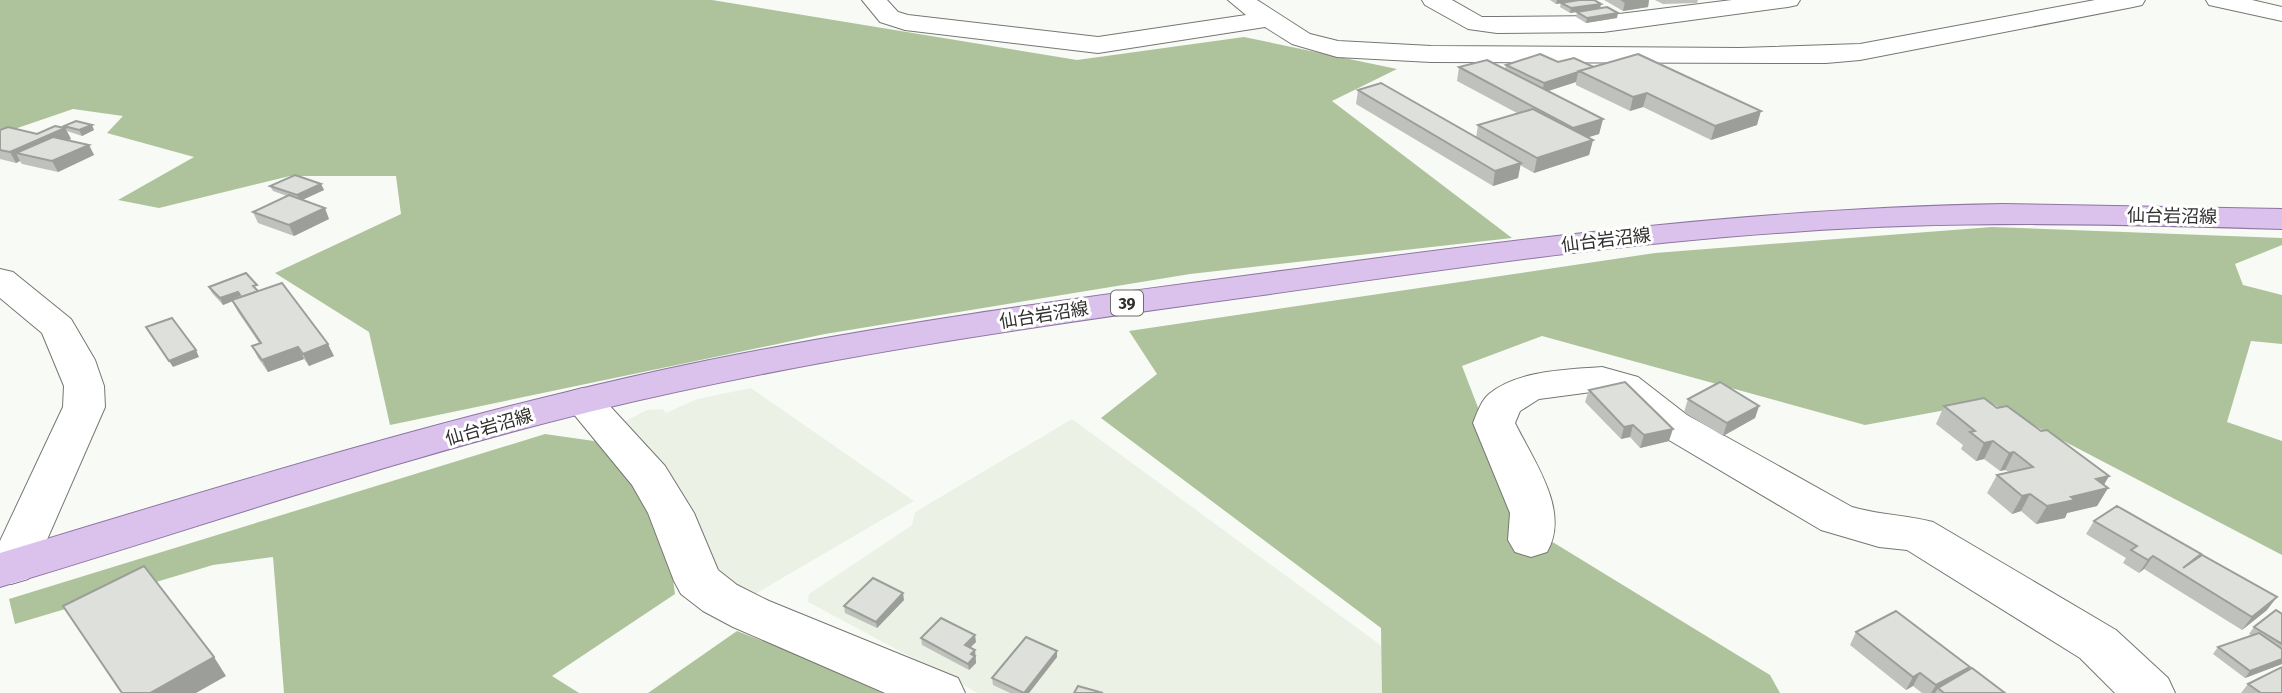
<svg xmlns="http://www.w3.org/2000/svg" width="2282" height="693" font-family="'Fira Sans','Noto Sans JP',sans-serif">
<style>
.built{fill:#ebf2e5}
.forest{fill:#aec39c}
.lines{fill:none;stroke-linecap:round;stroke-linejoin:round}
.minor-casing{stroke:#757772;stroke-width:2}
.major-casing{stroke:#8e75a2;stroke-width:2}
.minor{fill:#fff;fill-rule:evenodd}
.major{fill:#dac2ed;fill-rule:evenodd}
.wall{fill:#bfc2bc}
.shaded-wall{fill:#9b9e99}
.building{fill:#dee1db;stroke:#9b9e99;stroke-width:2}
.labels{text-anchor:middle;stroke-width:6;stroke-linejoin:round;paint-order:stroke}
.shield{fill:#fff;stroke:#6d6e6d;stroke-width:2}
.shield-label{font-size:16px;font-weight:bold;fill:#2f302e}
.street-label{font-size:18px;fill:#2f302e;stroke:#fff}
</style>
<rect width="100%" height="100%" fill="#f8fbf5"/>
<g class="built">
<path d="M751,388L914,501L740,603L709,574L619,424L647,410L663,409L666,413L697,399Z"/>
<path d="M1072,419L1446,693H978L808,602L809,594L912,525L915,512Z"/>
</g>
<g class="forest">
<path d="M0,0H712L1077,60L1244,37L1397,69L1332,101L1512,238L1190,274L825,334L390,425L369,332L275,273L401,214L396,176H290L159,208L118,200L194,157L107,133L123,116L73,109L0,134Z"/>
<path d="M1992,227L2282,238V245L2235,264L2243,285L2282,295V344L2251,341L2227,422L2282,441V555L1989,402L1865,425L1542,336L1462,366L1523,524L1770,675L1780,693H1382L1381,628L1101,418L1157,374L1129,331L1655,253Z"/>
<path d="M545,434L615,444L664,513L675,594L552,676L579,693H284L273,557L213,565L15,624L9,599Z"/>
<path d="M737,631L898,693H648Z"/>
</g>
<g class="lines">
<g class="minor-casing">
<g id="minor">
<path d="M862,0H887L898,12L908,15L1098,37L1246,15L1228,0H1257L1310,34L1338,41L1431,46L1740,48L1860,44L2095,0H2145L2142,5L2133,7L1860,60L1826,63L1431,62L1337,57L1292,44L1265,27L1098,53L905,30L880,22Z"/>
<path d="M1422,0H1452L1482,17H1497L1603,16L1732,0H1800L1797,5L1788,7L1603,32L1497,33L1468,29L1425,5Z"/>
<path d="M2206,0H2252L2282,7V21L2209,5Z"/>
<path d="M0,269L13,272L71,319L95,360L104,386L105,407L35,567L28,579L11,584L0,581V541L63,407L64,386L42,333L0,298Z"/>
<path d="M1602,367L1638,377L1687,415L1852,507C1879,515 1907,515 1933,522L2116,630L2168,678L2175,693H2115L2080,658L1907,550L1879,547L1821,530L1657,433L1610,395L1599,391L1539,399L1520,411L1515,423C1533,460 1571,511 1547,552L1531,557L1515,552L1508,540L1510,513L1473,423C1477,413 1481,401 1489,394C1519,370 1565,370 1602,367Z"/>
<path d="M583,388L597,392L665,466L694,513L718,570L737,585L769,601L958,678L965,693H885L733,627L703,611L681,594L674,581L648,513L632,485L563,401L569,392Z"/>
</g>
</g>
<g class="major-casing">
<path id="major" d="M2002,204L2282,209V229C2119,224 1955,220 1792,232C1610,244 1429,272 1248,297C1028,327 808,359 593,411C392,460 197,528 0,587V553C219,487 438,419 662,370C879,323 1099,295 1319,266C1547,235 1772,208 2002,204Z"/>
</g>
<use href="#minor" class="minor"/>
<use href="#major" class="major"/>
</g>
<g class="wall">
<path d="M1550,0H1594L1601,4L1600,8L1570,13L1560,7L1561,3L1556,4Z"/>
<path d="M1604,0H1649L1648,7L1623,11Z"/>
<path d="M1655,0H1698L1697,3L1663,4Z"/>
<path d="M1577,12L1617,18L1586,23L1576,17Z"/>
<path d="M1506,65L1594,67L1757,125L1711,140L1643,107L1630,111L1576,85V82L1548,91L1603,119L1599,134L1587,137L1593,140L1589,155L1534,173L1520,165L1518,178L1493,186L1356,104L1358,90L1476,138L1478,125L1517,113L1457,81L1459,67L1505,69Z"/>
<path d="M64,126L94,130L82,136L67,131L71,139L67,140L89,145L94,155L58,172L22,164L20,161L16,163L0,159V130L37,134L65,128Z"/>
<path d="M321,184L324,190L302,200L329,219L294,236L258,223L253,212L287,196L273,191L270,186Z"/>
<path d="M209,287L260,291L334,356L309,366L304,359L268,372L258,358L252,346L259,343L238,312L232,301L223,305L212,293Z"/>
<path d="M1589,390L1669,441L1640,448L1630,437L1621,439L1585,402Z"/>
<path d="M1688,399L1759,406L1755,418L1723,436L1684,412Z"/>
<path d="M1944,406L1997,408L2041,431L2109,476L2104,484L2108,488L2097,506L2067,513L2065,518L2036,524L2021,511L2012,514L1987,493L1997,475L2009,472L2005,470L2000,471L1984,459L1976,461L1961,449L1963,445L1936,424Z"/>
<path d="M2094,521L2201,554L2198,558L2267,610L2242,630L2144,569L2139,573L2123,563L2126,558L2086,534Z"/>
<path d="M904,600L877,628L845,613L844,606Z"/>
<path d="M2282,614V664L2245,678L2213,654L2218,647L2251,635L2249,634L2254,627Z"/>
<path d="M1856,632L1970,667L1968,671L2005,693H1922L1913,686L1906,690L1850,645Z"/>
<path d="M921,638L976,642L970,647L975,650L976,663L969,670L922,645Z"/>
<path d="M1057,651V657L1029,693H1010L993,685L992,678Z"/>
<path d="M2248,684L2282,693H2241Z"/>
</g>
<g class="shaded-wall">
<path d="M1557,0H1581L1556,4Z"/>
<path d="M1639,0H1649L1648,7L1623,11L1625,2Z"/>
<path d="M1601,4L1600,8L1570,13L1571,8Z"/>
<path d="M1618,13L1617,18L1586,23L1587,18Z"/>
<path d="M1578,73L1576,82L1542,93L1544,83Z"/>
<path d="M1647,93L1643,107L1630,111L1633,97Z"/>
<path d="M1761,111L1757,125L1711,140L1715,126Z"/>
<path d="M1603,119L1599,134L1570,143L1573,128Z"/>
<path d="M92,125L94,130L82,136L79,130Z"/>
<path d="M65,128L71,139L30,156L16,153L20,161L16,163L10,152Z"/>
<path d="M1593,140L1589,155L1534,173L1537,158Z"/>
<path d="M89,145L94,155L58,172L52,161Z"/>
<path d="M1521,163L1518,178L1493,186L1495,171Z"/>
<path d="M321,184L324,190L300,201L297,195Z"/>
<path d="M325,208L329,219L294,236L289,225Z"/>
<path d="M238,292L241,298L223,305L220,298Z"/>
<path d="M328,344L334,356L309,366L303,354Z"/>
<path d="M298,347L304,359L268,372L262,360Z"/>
<path d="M196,350L199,357L173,367L169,361Z"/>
<path d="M1759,406L1755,418L1723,436L1727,423Z"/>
<path d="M1633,425L1630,437L1621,439L1624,427Z"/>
<path d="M1673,429L1669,441L1640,448L1644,435Z"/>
<path d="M1993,441L1984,459L1976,461L1984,443Z"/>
<path d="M2014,452L2005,470L2000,471L2009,453Z"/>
<path d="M2109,476L2101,490L2108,488L2097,506L2067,513L2065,518L2036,524L2047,506L2071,497L2096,479Z"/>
<path d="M2030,494L2021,511L2012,514L2022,496Z"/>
<path d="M2153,556L2144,569L2139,573L2148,560Z"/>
<path d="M903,593L904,600L877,628L876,622Z"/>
<path d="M2277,597L2267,610L2242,630L2252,617Z"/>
<path d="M975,635L976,642L966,652L965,645Z"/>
<path d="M975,650L976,663L969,670L968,664L971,654Z"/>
<path d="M1057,651V657L1029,693H1024Z"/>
<path d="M214,657L226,676L196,693H150Z"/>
<path d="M2282,659V664L2245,678L2250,671Z"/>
<path d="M1970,667L1962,680L1938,688L1935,693H1931L1936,685Z"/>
<path d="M1920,673L1913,686L1906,690L1913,677Z"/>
</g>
<g class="building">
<path d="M1579,0H1594L1601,4L1571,8L1561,3Z"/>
<path d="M1622,0H1639L1625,2Z"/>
<path d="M1607,7L1618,13L1587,18L1577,12Z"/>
<path d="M1540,54L1558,62L1574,58L1594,67L1544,83L1506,65Z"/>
<path d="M1638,54L1761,111L1715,126L1647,93L1633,97L1579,71Z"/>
<path d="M1487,60L1603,119L1573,128L1459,67Z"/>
<path d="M1381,83L1521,163L1495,171L1358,90Z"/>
<path d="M1533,109L1593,140L1537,158L1478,125Z"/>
<path d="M76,121L92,125L79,130L64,126Z"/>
<path d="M55,126L65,128L10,152L0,150V130L8,127L37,134Z"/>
<path d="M53,137L89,145L52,161L16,153Z"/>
<path d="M295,175L321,184L297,195L270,186Z"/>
<path d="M289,195L325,208L289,225L253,212Z"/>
<path d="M246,273L257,285L253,286L258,291L233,300L232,298L240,295L238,292L220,298L209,287Z"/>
<path d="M282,283L328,344L303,354L298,347L262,360L252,346L261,343L232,300Z"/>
<path d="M172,318L196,350L169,361L146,327Z"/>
<path d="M1625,382L1673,429L1644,435L1633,425L1624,427L1589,390Z"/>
<path d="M1720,382L1759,406L1727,423L1688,399Z"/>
<path d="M1984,398L1997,408L2007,406L2041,431L2047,430L2109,476L2096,479L2108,488L2071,497L2075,500L2047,506L2030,494L2022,496L1997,475L2033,467L2014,452L2009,453L1993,441L1984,443L1970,432L1975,431L1944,406Z"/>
<path d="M2117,506L2201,554L2183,568L2202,555L2277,597L2252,617L2153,556L2148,560L2131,550L2137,546L2094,521Z"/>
<path d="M144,566L214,657L150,693H122L63,606Z"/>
<path d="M873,578L903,593L876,622L844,606Z"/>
<path d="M2276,610L2282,614V644L2254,627Z"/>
<path d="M1896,611L1970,667L1936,685L1920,673L1913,677L1856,632Z"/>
<path d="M941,618L975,635L965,645L975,650L971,654L975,656L968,664L921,638Z"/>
<path d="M2259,633L2282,649V659L2250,671L2218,647Z"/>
<path d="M1026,637L1057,651L1024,693L992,678Z"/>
<path d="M2282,667V693H2261L2248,684Z"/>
<path d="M1972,668L2005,693H1944L1938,688Z"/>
<path d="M1078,686L1103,693H1074Z"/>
</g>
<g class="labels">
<rect class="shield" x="1111" y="290.5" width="32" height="25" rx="5"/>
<g class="shield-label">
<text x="1127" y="309">39</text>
</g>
<g class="street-label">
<text transform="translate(2172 216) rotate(1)" y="6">仙台岩沼線</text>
<text transform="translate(1606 240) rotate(-7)" y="6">仙台岩沼線</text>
<text transform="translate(1044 315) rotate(-9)" y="6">仙台岩沼線</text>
<text transform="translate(489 427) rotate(-16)" y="6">仙台岩沼線</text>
</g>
</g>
</svg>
